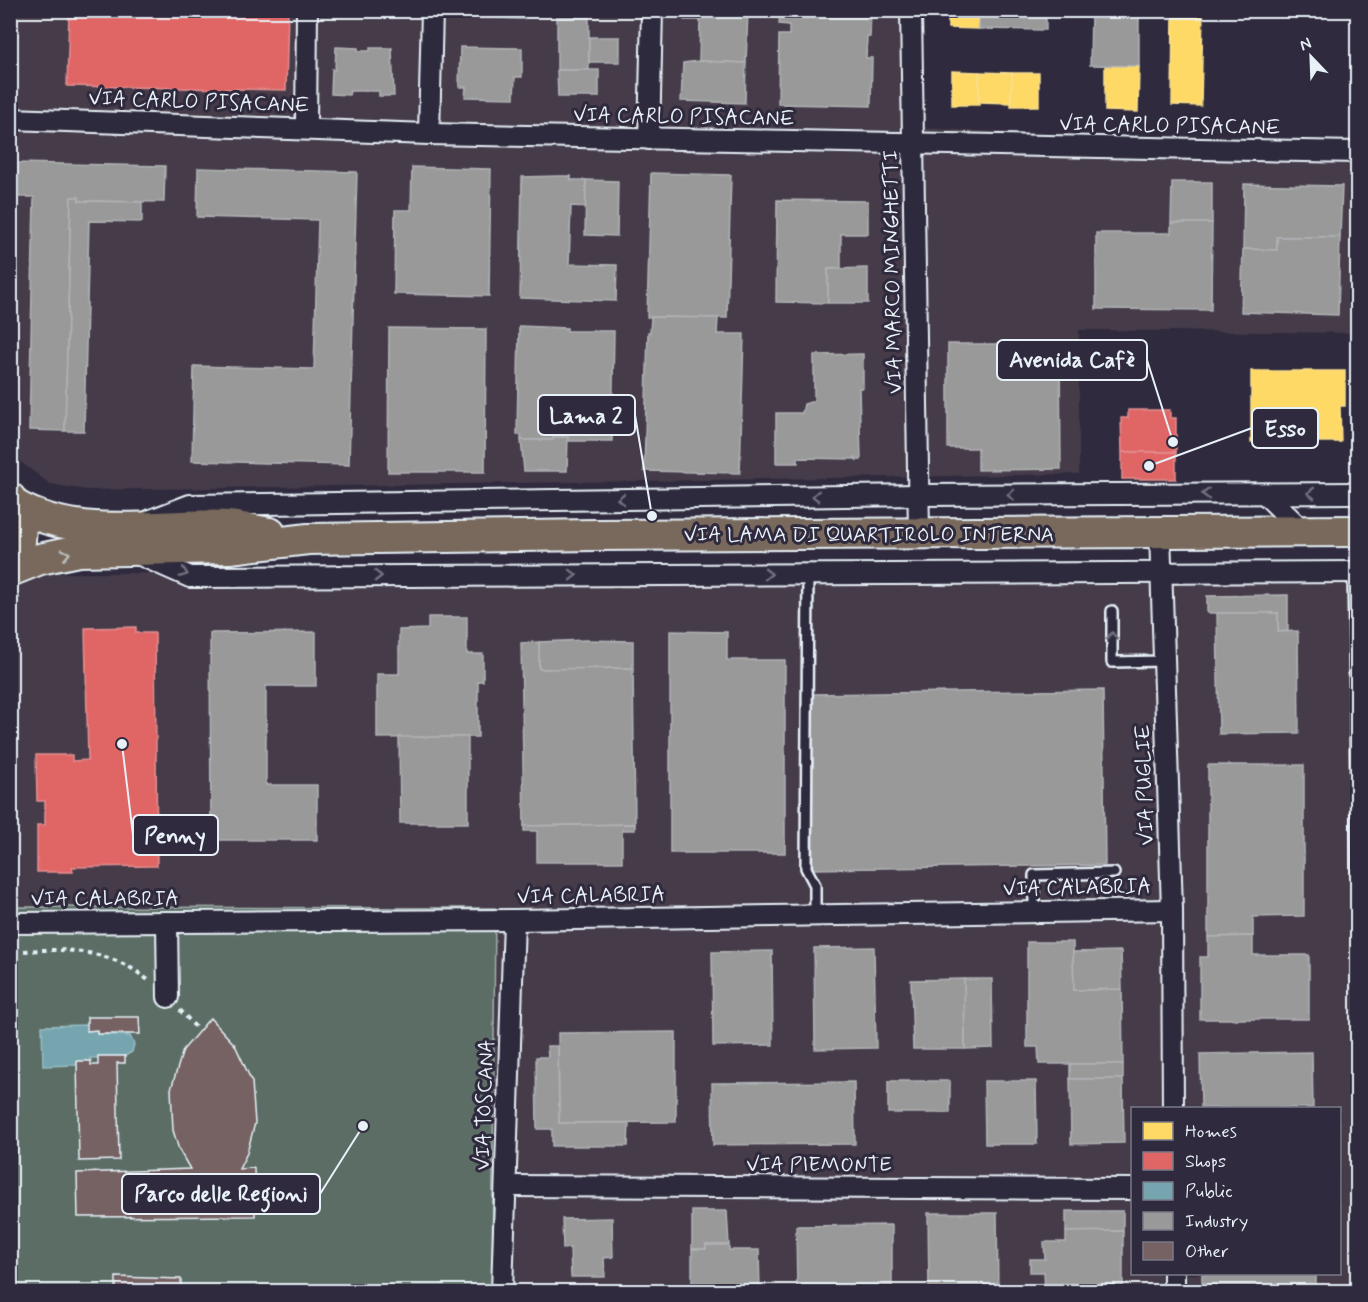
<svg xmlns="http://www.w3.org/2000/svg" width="1368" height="1302" font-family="Mynerve,sans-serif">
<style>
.built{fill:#443b48;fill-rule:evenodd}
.green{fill:#5b6d65;stroke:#a2afae;stroke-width:1.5}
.homes{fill:#ffd966;stroke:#f8e092;stroke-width:1.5}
.shops{fill:#e06666;stroke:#e29092;stroke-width:1.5}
.public{fill:#76a5af;stroke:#98bcc5;stroke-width:1.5}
.industry{fill:#999;stroke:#b1b3b6;stroke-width:1.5}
.building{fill:#766263;stroke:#e8f1f8;stroke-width:1.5}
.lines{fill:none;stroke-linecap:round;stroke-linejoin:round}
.lane-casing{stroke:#e8f1f8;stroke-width:14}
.street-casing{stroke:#e8f1f8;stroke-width:24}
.primary-casing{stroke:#e8f1f8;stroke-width:34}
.path{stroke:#e8f1f8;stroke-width:4;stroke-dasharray:4.5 4.5;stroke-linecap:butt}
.lane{stroke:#2f2a3d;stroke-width:9}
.street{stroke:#2f2a3d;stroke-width:20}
.primary{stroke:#78695c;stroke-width:30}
.oneway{stroke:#70707e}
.oneway2{stroke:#bbbbba}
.labels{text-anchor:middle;stroke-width:6;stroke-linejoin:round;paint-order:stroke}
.street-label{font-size:21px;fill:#e8f1f8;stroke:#2f2a3d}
.leader{fill:none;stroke:#e8f1f8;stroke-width:2}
.callout-dot{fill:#e8f1f8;stroke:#2f2a3d;stroke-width:2}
.callout{fill:#2f2a3d;stroke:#e8f1f8;stroke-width:2}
.callout-label{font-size:22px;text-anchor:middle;font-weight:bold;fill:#e8f1f8}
</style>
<rect width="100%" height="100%" fill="#2f2a3d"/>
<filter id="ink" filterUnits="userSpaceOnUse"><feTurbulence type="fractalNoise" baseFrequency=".0167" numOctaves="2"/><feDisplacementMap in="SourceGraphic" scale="12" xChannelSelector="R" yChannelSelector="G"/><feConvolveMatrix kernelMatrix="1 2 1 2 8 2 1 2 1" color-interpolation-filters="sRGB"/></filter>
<g filter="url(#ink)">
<g class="built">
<path d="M11,11H914L921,128L1357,150V333L1079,330V474L86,490L50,484L11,455Z"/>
<path d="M11,573L1357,575V1291H492L495,908L11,911ZM1132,1108H1340V1274H1132Z"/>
</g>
<path class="green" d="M17,907L495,908L492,1291H11L10,911Z"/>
<g class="homes">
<path d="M948,10H979V29L948,28Z"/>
<path d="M1173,10H1203L1201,106L1172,105Z"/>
<path d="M1265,10H1326V13L1265,15Z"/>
<path d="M1105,65L1139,66L1138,112L1105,111Z"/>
<path d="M952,71L979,72V105H952Z"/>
<path d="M979,72L1012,73L1011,103L979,102Z"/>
<path d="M1012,73H1039V106H1011Z"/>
<path d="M1251,371H1345V406H1340L1341,442H1318V412L1266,413V442H1251Z"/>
</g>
<g class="shops">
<path d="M69,10H288L286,90L67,86Z"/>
<path d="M1128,410H1170V418H1176V452H1122L1121,418H1128Z"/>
<rect x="1122" y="452" width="54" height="27"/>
<path d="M136,627V633H155L157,866L72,867L73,872H37V825H45V801H37L36,755H72V761L88,760L85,628Z"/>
</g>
<path class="public" d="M87,1025V1031L97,1030V1034L130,1036L134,1044L132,1052L125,1056H98V1058H90L91,1061H77V1065L43,1066L42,1026Z"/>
<g class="industry">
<path d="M461,10H496L495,18H461Z"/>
<path d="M496,10H524V19L495,18Z"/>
<rect x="557" y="10" width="32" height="60"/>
<path d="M684,10H748L746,63L699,61L700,20H684Z"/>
<path d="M780,10H871L870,37H867L866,58H872L871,106L778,104L779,35H789V25L779,24Z"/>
<path d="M979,10H1046V30L979,29Z"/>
<path d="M1091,10H1139V66L1090,65Z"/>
<rect x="589" y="37" width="31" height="25"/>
<path d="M336,47L358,48V51H370V48H392L394,96H379V91H350L349,95L331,94L332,69L335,70Z"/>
<path d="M460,47L522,48V77H515L514,98L465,97L466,87H459Z"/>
<path d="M699,61L746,63L745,103L681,101L683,63Z"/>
<path d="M557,70H599V97H558Z"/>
<path d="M15,163L165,166L164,202L79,201V197H71L65,431L29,430L34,197H14Z"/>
<path d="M412,167L491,169L489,296L394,294L395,210H411Z"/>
<path d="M198,168L357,172L349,465L192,461L194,366L314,369L318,220L197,217Z"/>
<path d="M651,173L731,175L727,318L647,317Z"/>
<path d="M557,176H571V180H586V207L571,206L569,264L617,265L616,301L520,298L522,177Z"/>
<path d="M586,180L618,181L617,236L585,235Z"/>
<path d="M1172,182H1212V223H1171Z"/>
<path d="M1244,184L1342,186L1340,237H1277V250L1243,249Z"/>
<path d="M71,197H79V201L142,202V222L89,221L84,431H65Z"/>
<path d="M777,200L868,201V234H841V268L828,269V303L776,302Z"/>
<path d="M1171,223H1212L1211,310L1096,309V233H1171Z"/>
<path d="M1277,237H1340L1338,315L1241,312L1243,249L1277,250Z"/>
<path d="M868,268V303H828V269Z"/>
<path d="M651,317L718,318L717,334H744L740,473L644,471L648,332H650Z"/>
<path d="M519,326L567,328V331H614L612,441H568V437H553V440H521V435H517Z"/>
<path d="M389,328L486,329L485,472H388Z"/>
<path d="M948,344H1060L1061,469L978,470V448H948Z"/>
<path d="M863,354V388H859L861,460H856V457L854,459L798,458V463H776V413H802L804,404L814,401V355Z"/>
<path d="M553,437H568L567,471H524L521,440H553Z"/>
<path d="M1288,595V631L1278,632V613H1207V596Z"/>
<path d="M1217,613H1278V632L1298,631L1299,733L1219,734Z"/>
<path d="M428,617H467V654H483V681H478V737L377,738V674H399V630L428,629Z"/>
<path d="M670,631L727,632V660H785V853H670Z"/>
<path d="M316,632V686H266V785H317V840H211L210,633Z"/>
<path d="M585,640L633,641V668L539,669V642Z"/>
<path d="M539,642V669L633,668L635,824L524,826L521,643Z"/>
<path d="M1103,690L1105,865L813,869L811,694Z"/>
<path d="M399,737H468V823H400Z"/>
<path d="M1208,765H1304V916L1253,917V936L1208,937Z"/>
<path d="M635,824V830H622V862H537V831H524V826Z"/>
<path d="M1253,936V955H1309V1019H1200V957H1208V937Z"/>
<path d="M1027,942H1073L1074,990L1122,989L1123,1064H1039L1038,1047H1027Z"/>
<path d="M874,947L876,1048L815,1049L814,948Z"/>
<path d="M772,951L773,1045L713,1046L712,952Z"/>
<path d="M1121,951L1122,989L1074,990L1073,952Z"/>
<path d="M964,979H992L993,1048L965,1049Z"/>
<path d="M964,979L965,1049H913L911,980Z"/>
<path d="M676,1032V1122L559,1123L558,1033Z"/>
<path d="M547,1046H558L559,1123H629L628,1146H552V1129H537L536,1057H548Z"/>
<path d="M1312,1052L1313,1108H1201L1200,1054Z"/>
<rect x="1070" y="1064" width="53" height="15"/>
<path d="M1070,1079H1123L1124,1143L1071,1144Z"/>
<rect x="888" y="1081" width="62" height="32"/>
<path d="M984,1081H1036L1037,1144H985Z"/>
<path d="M854,1082L855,1144L713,1145L712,1083Z"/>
<path d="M692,1211H727L729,1245H706V1249H692Z"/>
<path d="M1066,1211H1123V1231L1066,1232Z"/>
<path d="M928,1213H997L998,1292H929Z"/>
<path d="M612,1218L613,1257L604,1258L605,1277H571L570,1248L563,1249L562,1219Z"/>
<path d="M892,1225V1292H797L796,1226Z"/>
<path d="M1123,1231V1292H1045L1044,1272H1030V1259H1045L1044,1242H1066V1232Z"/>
<path d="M706,1245H729V1250H759L760,1292H692V1249H706Z"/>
<rect x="1202" y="1274" width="114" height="18"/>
</g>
<g class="building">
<path d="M87,1017H139L140,1034H97V1030L87,1031Z"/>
<path d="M210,1018L235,1045L252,1082L255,1123L247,1153L239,1169L254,1168L255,1216L78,1217L77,1173L190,1169L179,1150L173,1130L171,1089L183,1050Z"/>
<path d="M98,1056H125V1063H117L119,1160L79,1161L77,1061H91V1065H98Z"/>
<path d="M116,1277L181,1279V1292H116Z"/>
</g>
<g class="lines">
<g class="lane-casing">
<g id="lane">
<path d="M1353,572L1358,925"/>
<path d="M808,574L806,868L815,885V915"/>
<path d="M1112,611V662L1164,661"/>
<path d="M1034,912V875L1114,873"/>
</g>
</g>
<g class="street-casing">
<g id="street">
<path d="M911,10L919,534"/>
<path d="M10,119L429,134L1358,152"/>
<path d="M306,128L307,10"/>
<path d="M429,134L432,10"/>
<path d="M649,139L652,10"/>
<path d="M1265,494L1304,532"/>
<path d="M151,520L190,505L919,495L1358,493"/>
<path d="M1160,532L1172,910L1173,1108"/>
<path d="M138,554L190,577L1358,572"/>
<path d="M167,922L168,997"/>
<path d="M10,923L514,920L1172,910"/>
<path d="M506,1186L1132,1189"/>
<path d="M1174,1274V1292"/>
<path d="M502,1292L514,920"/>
</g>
</g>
<g class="primary-casing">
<g id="primary">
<path d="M10,498C23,520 25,546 10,568"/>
<path d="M15,505C79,542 158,522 228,526C242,527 256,531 270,533"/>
<path d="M10,571L40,559L78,551L230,548L308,539L597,535L1358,531"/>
</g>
</g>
<g class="path">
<path d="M10,603L19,596"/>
<path d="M24,951C69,948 112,950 148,980"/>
<path d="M180,1010L198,1030"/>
</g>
<use href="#lane" class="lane"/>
<use href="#street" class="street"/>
<use href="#primary" class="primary"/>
</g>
<defs><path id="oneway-chevron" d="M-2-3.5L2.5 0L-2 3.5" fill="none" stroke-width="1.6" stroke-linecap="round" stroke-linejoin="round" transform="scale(1.5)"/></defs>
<g class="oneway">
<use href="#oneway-chevron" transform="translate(1311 493) rotate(179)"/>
<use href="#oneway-chevron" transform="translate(1206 494) rotate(180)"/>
<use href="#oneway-chevron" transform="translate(1011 495) rotate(180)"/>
<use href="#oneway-chevron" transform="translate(816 496) rotate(179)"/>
<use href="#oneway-chevron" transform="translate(621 499) rotate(179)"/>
<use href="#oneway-chevron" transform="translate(184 573) rotate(20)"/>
<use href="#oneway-chevron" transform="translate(768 574)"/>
<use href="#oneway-chevron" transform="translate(573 575)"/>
<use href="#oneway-chevron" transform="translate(378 576)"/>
<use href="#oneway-chevron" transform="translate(1112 636) rotate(-90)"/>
</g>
<use class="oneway2" href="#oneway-chevron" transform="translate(66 554) rotate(-12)"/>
</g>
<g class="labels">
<g class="street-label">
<text transform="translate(199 101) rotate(2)" y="7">VIA CARLO PISACANE</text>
<text transform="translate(684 116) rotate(1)" y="7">VIA CARLO PISACANE</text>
<text transform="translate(1170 125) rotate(1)" y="7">VIA CARLO PISACANE</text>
<text transform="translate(892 272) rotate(-91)" y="7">VIA MARCO MINGHETTI</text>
<text x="869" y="541">VIA LAMA DI QUARTIROLO INTERNA</text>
<text transform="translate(1144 785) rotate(-92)" y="7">VIA PUGLIE</text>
<text transform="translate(1077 887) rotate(-1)" y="7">VIA CALABRIA</text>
<text transform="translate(591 895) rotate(-1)" y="7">VIA CALABRIA</text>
<text x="105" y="905">VIA CALABRIA</text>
<text transform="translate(484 1105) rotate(-88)" y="7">VIA TOSCANA</text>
<text x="819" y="1171">VIA PIEMONTE</text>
</g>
</g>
<path class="leader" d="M1173 442L1147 360M652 516L635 415M1149 466L1252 428M122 744L133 835M363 1126L320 1194"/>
<g class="callout-dot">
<circle cx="1173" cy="442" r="6"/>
<circle cx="652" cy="516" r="6"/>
<circle cx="1149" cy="466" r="6"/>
<circle cx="122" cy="744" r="6"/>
<circle cx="363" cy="1126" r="6"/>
</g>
<g class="callout">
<rect x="997" y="340" width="150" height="40" rx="6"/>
<rect x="538" y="395" width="97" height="40" rx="6"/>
<rect x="1252" y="408" width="66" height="40" rx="6"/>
<rect x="133" y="815" width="85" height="40" rx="6"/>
<rect x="122" y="1174" width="198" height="40" rx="6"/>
</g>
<g class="callout-label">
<text x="1072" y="367">Avenida Cafè</text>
<text x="586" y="423">Lama 2</text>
<text x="1285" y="436">Esso</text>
<text x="175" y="843">Penny</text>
<text x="221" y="1201">Parco delle Regioni</text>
</g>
<rect width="1368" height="1302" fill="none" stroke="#2f2a3d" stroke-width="36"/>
<rect x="18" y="18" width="1332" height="1266" fill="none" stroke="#e8f1f8" stroke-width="2" filter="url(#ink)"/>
<rect x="1131" y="1107" width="210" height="168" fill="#2f2a3d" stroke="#797a88" stroke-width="1.5"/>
<rect x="1143" y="1122" width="30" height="18" fill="#ffd966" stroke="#797a88" stroke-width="1.5"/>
<text x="1185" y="1137" font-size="18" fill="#e8f1f8">Homes</text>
<rect x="1143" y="1152" width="30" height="18" fill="#e06666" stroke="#797a88" stroke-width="1.5"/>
<text x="1185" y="1167" font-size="18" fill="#e8f1f8">Shops</text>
<rect x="1143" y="1182" width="30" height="18" fill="#76a5af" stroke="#797a88" stroke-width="1.5"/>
<text x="1185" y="1197" font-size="18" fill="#e8f1f8">Public</text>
<rect x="1143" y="1212" width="30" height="18" fill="#999999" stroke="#797a88" stroke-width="1.5"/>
<text x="1185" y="1227" font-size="18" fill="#e8f1f8">Industry</text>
<rect x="1143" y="1242" width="30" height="18" fill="#766263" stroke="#797a88" stroke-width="1.5"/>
<text x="1185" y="1257" font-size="18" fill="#e8f1f8">Other</text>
<g transform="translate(1311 57) rotate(337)" stroke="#2f2a3d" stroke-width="4.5" paint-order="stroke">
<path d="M0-4.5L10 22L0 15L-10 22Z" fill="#e8f1f8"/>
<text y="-9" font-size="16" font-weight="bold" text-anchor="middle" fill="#e8f1f8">N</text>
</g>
</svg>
